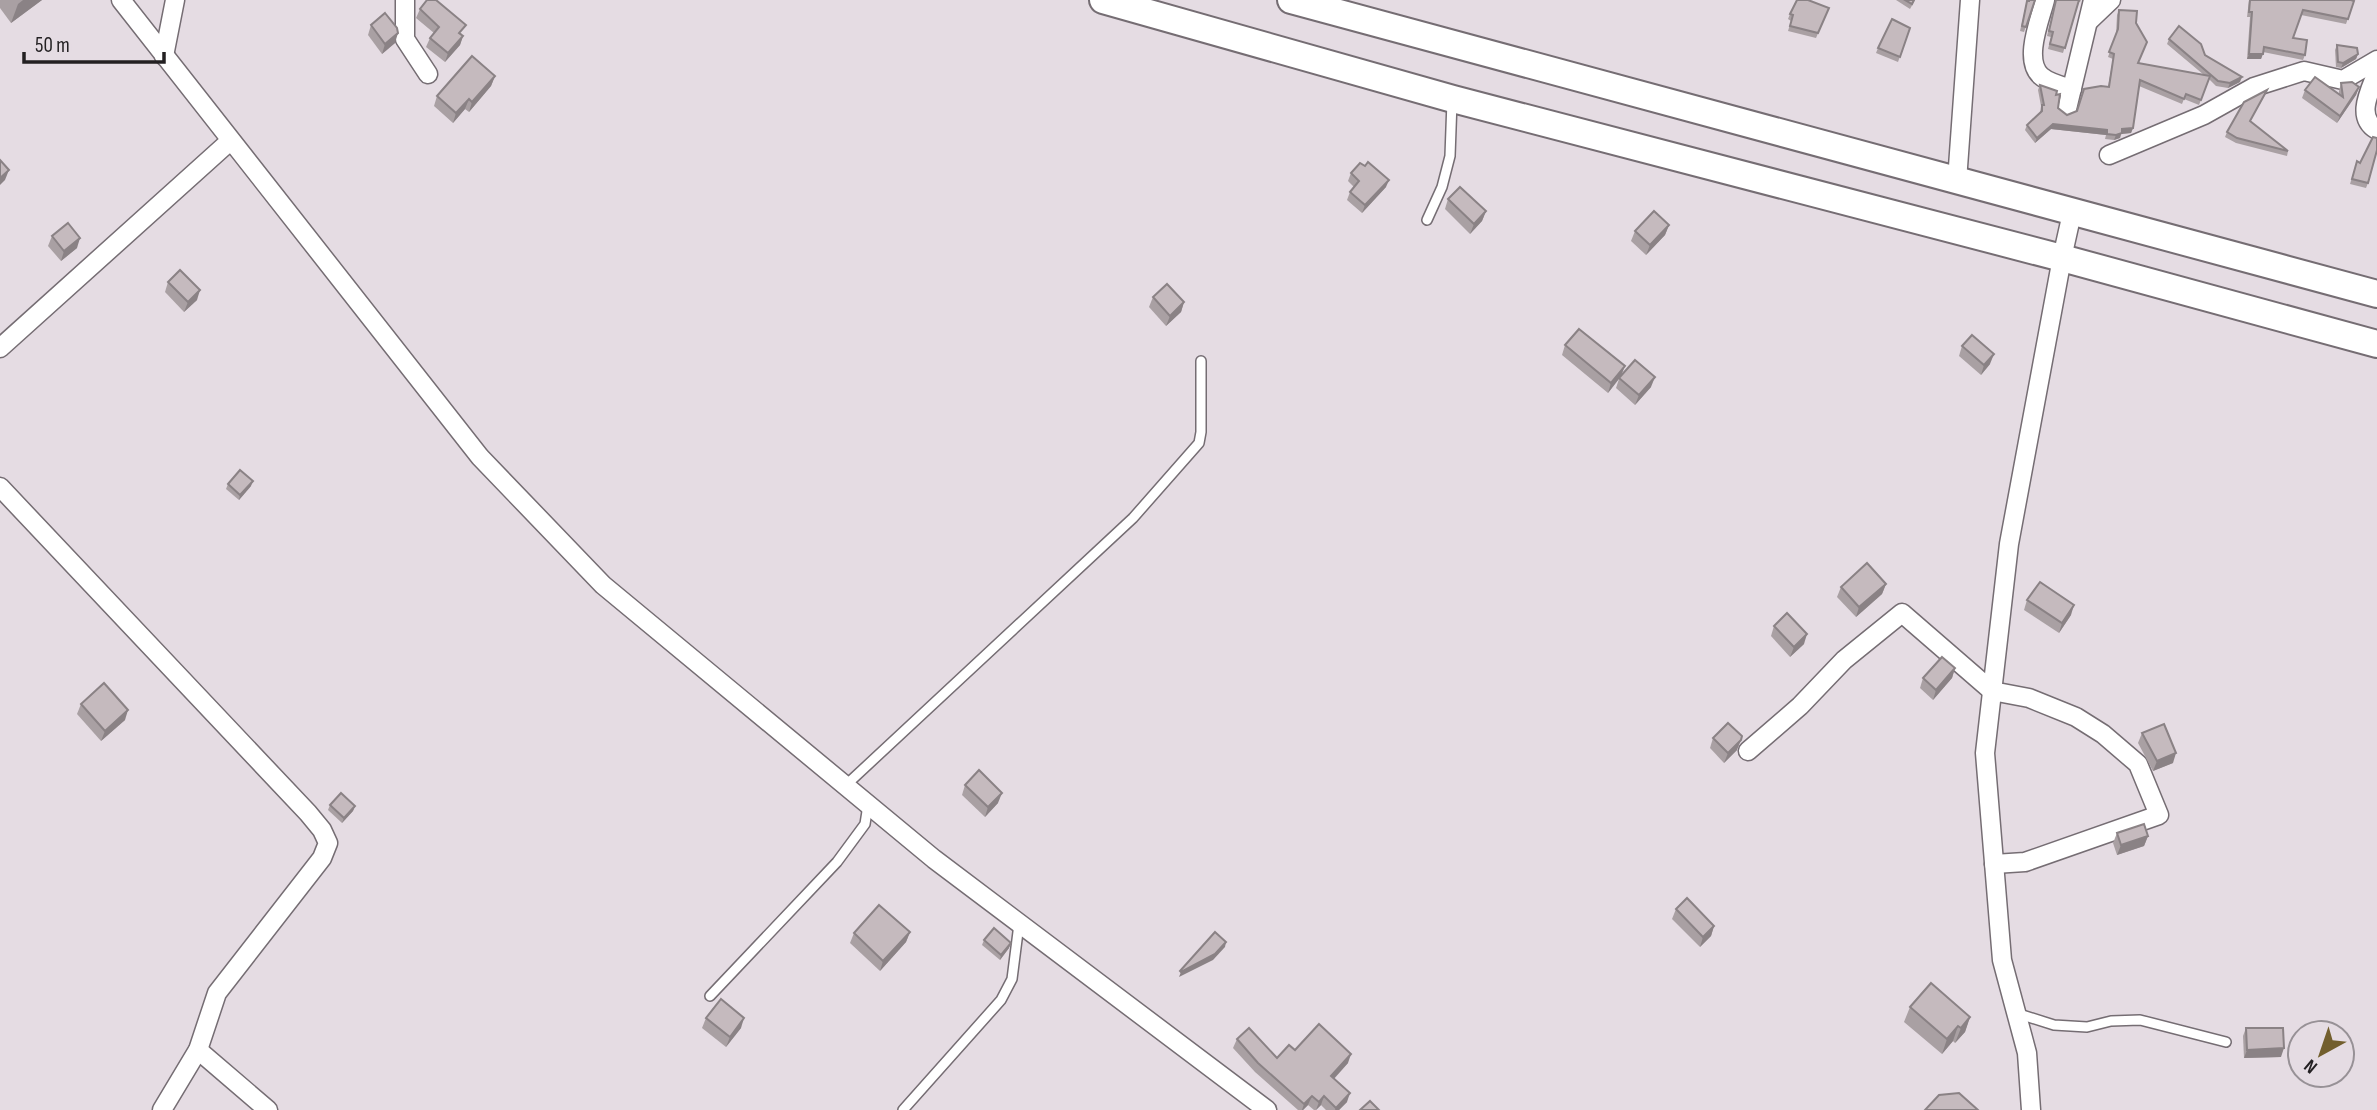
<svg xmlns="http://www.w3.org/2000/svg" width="2377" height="1110" font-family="'Sofia Sans Condensed',sans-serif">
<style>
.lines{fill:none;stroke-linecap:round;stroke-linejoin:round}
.lane-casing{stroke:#756d73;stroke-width:12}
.street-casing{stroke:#756d73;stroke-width:21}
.primary-casing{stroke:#756d73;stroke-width:30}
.lane{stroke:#fff;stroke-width:9}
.street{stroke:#fff;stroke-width:18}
.primary{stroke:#fff;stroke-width:26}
.wall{fill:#a9a0a3}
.shaded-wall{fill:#8a8285}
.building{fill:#c5babe;stroke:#8a8285;stroke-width:2}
</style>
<rect width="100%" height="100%" fill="#e5dce3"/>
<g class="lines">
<g class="lane-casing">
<g id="lane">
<path d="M1427,220L1442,187L1450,156L1452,101"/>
<path d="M845,786L1133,518L1199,443L1201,432V361"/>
<path d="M710,996L837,862L865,824L868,805"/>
<path d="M2016,1013L2054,1025L2087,1027L2111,1021L2140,1020L2226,1042"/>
<path d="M903,1110L1001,1000L1012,979L1019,924"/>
</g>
</g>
<g class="street-casing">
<g id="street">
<path d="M121,0L480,457L603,585L934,859L1267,1110"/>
<path d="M405,0V39L428,74"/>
<path d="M2045,0C2040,20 2023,60 2041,76C2049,83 2062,86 2072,89"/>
<path d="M2090,20L2111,0"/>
<path d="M164,56L175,0"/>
<path d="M2377,72C2370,91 2355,117 2377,130"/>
<path d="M2067,109L2093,0"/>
<path d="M2109,155L2204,115L2254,87L2304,71L2343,80L2377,60"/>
<path d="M1957,181L1970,0"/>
<path d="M0,348L230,141"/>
<path d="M0,487L308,813L322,830L328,843L322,858L217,993L198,1050L162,1110"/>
<path d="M1748,751L1800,706L1844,660L1902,613L1992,691L2029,698L2076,717L2103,734L2138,764L2159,815L2025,862L1994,864"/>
<path d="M198,1050L268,1110"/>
<path d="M2031,1110L2027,1053L2002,960L1985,753L2009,544L2062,258L2072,213"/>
</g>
</g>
<g class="primary-casing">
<g id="primary">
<path d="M1103,0L1453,99L2062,258L2377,344"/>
<path d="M1291,0L2377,294"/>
</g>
</g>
<use href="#lane" class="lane"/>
<use href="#street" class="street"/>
<use href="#primary" class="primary"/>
</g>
<g class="wall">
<path d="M0,0H42L11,23L0,8Z"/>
<path d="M1896,0H1915L1910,9Z"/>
<path d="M2035,0L2024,32L2020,31L2027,1Z"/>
<path d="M2056,0H2081L2080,2H2078L2063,53L2048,49L2051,37L2047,36Z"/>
<path d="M2249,0H2351L2354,1L2346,24L2301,15L2293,38L2305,55L2303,60L2263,52L2261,59H2247L2250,17H2247Z"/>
<path d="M1829,8L1816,38L1788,31L1791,21L1788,19L1790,14Z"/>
<path d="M420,9L462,34L461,35L463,36L460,45L445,62L426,47L430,38L434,33L416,18Z"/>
<path d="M2119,10L2136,23L2138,63L2204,75L2167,44L2169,39L2205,55L2240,82L2228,88L2216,86L2209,79L2199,105L2184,99L2182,104L2139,86L2133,128L2131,133L2121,134L2120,138L2114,140L2105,139L2106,135L2051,129L2035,143L2025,130L2027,125L2040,113L2041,106L2038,90L2040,85L2056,95L2058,108L2067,115L2077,111L2108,87L2113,59L2108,57L2116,34L2117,15Z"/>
<path d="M371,25L395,43L382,54L368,35Z"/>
<path d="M1910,28L1898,62L1876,53L1878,48Z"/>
<path d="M2337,45L2358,54L2356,59L2341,68L2336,67L2335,50Z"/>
<path d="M495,76L491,86L469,112L465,109L453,123L434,106L437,96Z"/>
<path d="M2341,83L2359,87L2356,95L2337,123L2302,98L2305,90L2339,94V91Z"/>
<path d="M2265,95L2250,121L2288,151L2287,156L2236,143L2225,137L2227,132Z"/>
<path d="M2357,161L2368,183L2366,188L2350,184Z"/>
<path d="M1351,173L1386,187L1362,213L1347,200L1350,192L1354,187L1348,181Z"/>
<path d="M1448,199L1486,211L1482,221L1470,234L1445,209Z"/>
<path d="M1669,225L1665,235L1646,255L1631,241L1635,231Z"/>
<path d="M52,236L77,248L61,261L48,246Z"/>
<path d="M168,282L197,300L184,312L165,292Z"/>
<path d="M1153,297L1184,302L1181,312L1166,326L1149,307Z"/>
<path d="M1565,345L1622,375L1651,387L1635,405L1616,388L1619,379L1608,393L1562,355Z"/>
<path d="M1962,346L1990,364L1981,375L1959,356Z"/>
<path d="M228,484L251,486L239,500L226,489Z"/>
<path d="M1886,584L1882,594L1856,617L1837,597L1841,587Z"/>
<path d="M2027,600L2071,615L2059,633L2024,610Z"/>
<path d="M1774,626L1804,644L1790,657L1771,636Z"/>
<path d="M1955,668L1952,678L1933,700L1920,688L1923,678Z"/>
<path d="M81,704L125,720L101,741L77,714Z"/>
<path d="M2142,733L2173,763L2153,771L2138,743Z"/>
<path d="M1713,738L1737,750L1724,763L1710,748Z"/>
<path d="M965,785L998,803L985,817L962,795Z"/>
<path d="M330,805L355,806L353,811L342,823L328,810Z"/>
<path d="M2117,833L2148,836L2144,846L2117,855L2113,843Z"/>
<path d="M1676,909L1714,926L1711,936L1700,947L1672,919Z"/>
<path d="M910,932L906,942L880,971L850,943L854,933Z"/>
<path d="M984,940L1009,948L1000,960L982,945Z"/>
<path d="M1910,1007L1970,1017L1965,1032L1955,1043L1953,1041L1942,1054L1904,1022Z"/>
<path d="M706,1018L741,1028L726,1047L702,1028Z"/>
<path d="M2246,1028L2281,1057L2244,1058L2243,1036Z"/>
<path d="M1237,1039L1277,1058L1295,1050L1348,1063L1334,1079L1347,1102L1339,1110H1326L1321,1105L1316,1110H1314L1308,1105L1303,1110H1298L1255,1072L1233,1048Z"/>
</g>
<g class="shaded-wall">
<path d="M23,0H42L11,23L18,4Z"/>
<path d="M398,33L395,43L382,54L385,44Z"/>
<path d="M463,36L460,45L445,62L448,53Z"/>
<path d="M2249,54H2263L2261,59H2247Z"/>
<path d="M2358,54L2356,59L2341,68L2343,63Z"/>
<path d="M495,76L491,86L469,112L472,102Z"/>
<path d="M2242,77L2240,82L2228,88L2230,83Z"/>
<path d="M2359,87L2356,95L2337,123L2340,116Z"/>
<path d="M469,99L465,109L453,123L456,113Z"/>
<path d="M2053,124L2107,130L2106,135L2051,129L2035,143L2037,138Z"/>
<path d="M2133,128L2131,133L2121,134L2120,138L2114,140L2116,135L2122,129Z"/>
<path d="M9,170L5,180L0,185V178Z"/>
<path d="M1389,180L1386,187L1362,213L1365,205Z"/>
<path d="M1486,211L1482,221L1470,234L1474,224Z"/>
<path d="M1669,225L1665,235L1646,255L1650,245Z"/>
<path d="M80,238L77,248L61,261L64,251Z"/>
<path d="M200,290L197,300L184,312L188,302Z"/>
<path d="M1184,302L1181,312L1166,326L1170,316Z"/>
<path d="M1994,354L1990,364L1981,375L1984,365Z"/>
<path d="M1625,366L1621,376L1608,393L1611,383Z"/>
<path d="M1655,377L1651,387L1635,405L1639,395Z"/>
<path d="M253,481L251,486L239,500L240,495Z"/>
<path d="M1886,584L1882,594L1856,617L1859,607Z"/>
<path d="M2074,605L2071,615L2059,633L2062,623Z"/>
<path d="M1807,634L1804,644L1790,657L1794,647Z"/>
<path d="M1955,668L1952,678L1933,700L1936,690Z"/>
<path d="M128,710L125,720L101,741L105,731Z"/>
<path d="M1741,740L1737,750L1724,763L1728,753Z"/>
<path d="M2176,753L2173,763L2153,771L2157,761Z"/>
<path d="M1002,793L998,803L985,817L988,807Z"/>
<path d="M355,806L353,811L342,823L344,818Z"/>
<path d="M2148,836L2144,846L2117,855L2121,845Z"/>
<path d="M1714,926L1711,936L1700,947L1703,937Z"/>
<path d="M910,932L906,942L880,971L883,961Z"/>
<path d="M1226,942L1225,947L1213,960L1179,977L1181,972Z"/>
<path d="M1011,943L1009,948L1000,960L1001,955Z"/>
<path d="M1970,1017L1965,1032L1955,1043L1961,1028Z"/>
<path d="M744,1018L741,1028L726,1047L730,1037Z"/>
<path d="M1958,1026L1953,1041L1942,1054L1947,1039Z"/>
<path d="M2284,1048L2281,1057L2244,1058L2247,1050Z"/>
<path d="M1351,1054L1348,1063L1328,1085L1331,1076Z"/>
<path d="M1350,1093L1347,1102L1339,1110H1335L1336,1108Z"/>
<path d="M1312,1096L1308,1105L1303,1110H1302L1304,1104Z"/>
<path d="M1324,1096L1321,1105L1316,1110L1319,1102Z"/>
</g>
<g class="building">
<path d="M427,0H436L466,25L459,33L463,36L448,53L430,38L439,27L420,9Z"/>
<path d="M1797,0H1808L1829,8L1818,33L1790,26L1793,15L1790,14Z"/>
<path d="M1905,0H1914L1912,4Z"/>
<path d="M2029,0H2035L2026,27L2022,26L2027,1H2029Z"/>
<path d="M2056,0H2079L2065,48L2050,44L2053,32L2049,31Z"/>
<path d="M2250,0H2351L2354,1L2348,19L2303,10L2293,38L2307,40L2305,55L2264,47L2263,54H2249L2252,12H2249Z"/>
<path d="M2119,10L2137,11L2136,23L2147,42L2138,63L2210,76L2201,100L2186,94L2184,99L2140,80L2133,128L2122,129V133L2116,135L2107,134V130L2053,124L2037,138L2027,125L2042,111V105H2044L2040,85L2057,91L2056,95L2060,94L2058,108L2067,115L2077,111L2084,89L2101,86L2109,87L2114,54L2109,52L2118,29Z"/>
<path d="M385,13L397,28L398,33L385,44L371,25Z"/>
<path d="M1892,19L1910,28L1900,57L1878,48Z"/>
<path d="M2179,26L2201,44L2205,55L2242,77L2230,83L2218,81L2169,39Z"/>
<path d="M2337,45L2357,48L2358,54L2343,63L2338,62Z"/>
<path d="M472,56L495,76L472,102L469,99L456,113L437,96Z"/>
<path d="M2315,77L2343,97L2341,83L2352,82L2359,87L2340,116L2305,90Z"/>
<path d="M2267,90L2250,121L2288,151L2237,138L2227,132L2244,102Z"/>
<path d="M2373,137L2377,138V150L2368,183L2352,179L2357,161L2360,163Z"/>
<path d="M0,160L9,170L0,178Z"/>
<path d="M1368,162L1389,180L1365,205L1350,192L1359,181L1351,173L1360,163L1365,166Z"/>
<path d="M1460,187L1486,211L1474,224L1448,199Z"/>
<path d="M1654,211L1669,225L1650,245L1635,231Z"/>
<path d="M68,223L80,238L64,251L52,236Z"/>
<path d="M180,270L200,290L188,302L168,282Z"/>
<path d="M1167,284L1184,302L1170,316L1153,297Z"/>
<path d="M1579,329L1625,366L1611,383L1565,345Z"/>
<path d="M1972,335L1994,354L1984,365L1962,346Z"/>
<path d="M1635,360L1655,377L1639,395L1619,378Z"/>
<path d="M240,470L253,481L240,495L228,484Z"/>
<path d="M1867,563L1886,584L1859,607L1841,587Z"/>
<path d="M2040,582L2074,605L2062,623L2027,600Z"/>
<path d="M1787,613L1807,634L1794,647L1774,626Z"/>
<path d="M1942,657L1955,668L1936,690L1923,678Z"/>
<path d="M104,683L128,710L105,731L81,704Z"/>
<path d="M1728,723L1742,736L1741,740L1728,753L1713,738Z"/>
<path d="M2164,724L2176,753L2157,761L2142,733Z"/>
<path d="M979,770L1002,793L988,807L965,785Z"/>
<path d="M341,793L355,806L344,818L330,805Z"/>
<path d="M2144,824L2148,836L2121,845L2117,833Z"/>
<path d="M1687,898L1714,926L1703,937L1676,909Z"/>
<path d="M879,905L910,932L883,961L854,933Z"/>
<path d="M994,928L1011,943L1001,955L984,940Z"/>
<path d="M1215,932L1226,942L1215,954L1181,972L1180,971Z"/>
<path d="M1931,983L1970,1017L1961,1028L1958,1026L1947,1039L1910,1007Z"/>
<path d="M721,999L744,1018L730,1037L706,1018Z"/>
<path d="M1319,1024L1351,1054L1331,1076L1350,1093L1336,1108L1324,1096L1319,1102L1312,1096L1304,1104L1258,1063L1237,1039L1249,1028L1277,1058L1289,1045L1295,1050Z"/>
<path d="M2246,1028H2283L2284,1048L2247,1050Z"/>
<path d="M1959,1093L1978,1110H1925L1939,1095Z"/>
<path d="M1370,1101L1379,1110H1360Z"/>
</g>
<g transform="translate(2321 1054) rotate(220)"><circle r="33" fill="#e5dce3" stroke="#979196" stroke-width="2"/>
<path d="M0-5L12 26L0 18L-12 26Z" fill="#725e2d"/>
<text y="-10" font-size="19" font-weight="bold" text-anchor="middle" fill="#232022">N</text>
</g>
<path d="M24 52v10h140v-10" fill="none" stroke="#232022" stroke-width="3.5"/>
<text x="35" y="52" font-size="21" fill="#232022" stroke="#e5dce3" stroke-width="5" paint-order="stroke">50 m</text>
</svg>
